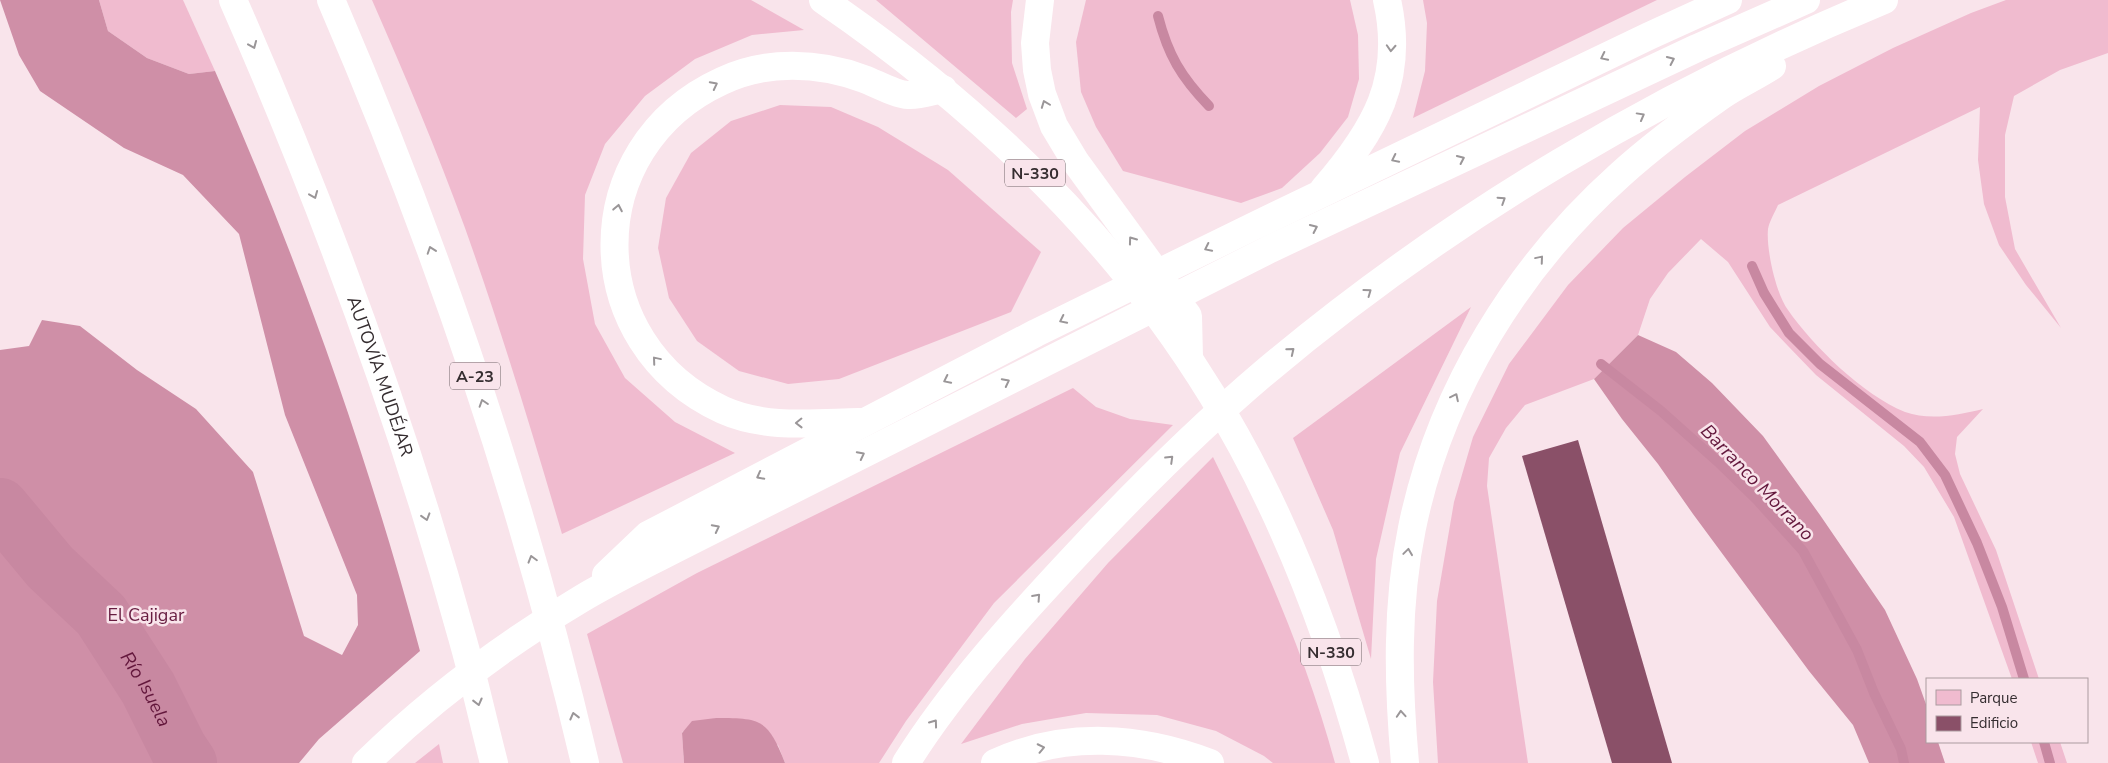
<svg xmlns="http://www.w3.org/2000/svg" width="2108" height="763" font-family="'Nunito Sans',sans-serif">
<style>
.green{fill:#f0bbcf}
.forest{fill:#cf8fa7}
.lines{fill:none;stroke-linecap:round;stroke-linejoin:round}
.stream{stroke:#c888a1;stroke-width:10}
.river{stroke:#c888a1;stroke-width:58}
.building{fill:#8a5068}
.highway{stroke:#fff;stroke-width:28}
.oneway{stroke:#9a9698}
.labels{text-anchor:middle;stroke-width:5;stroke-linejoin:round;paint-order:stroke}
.shield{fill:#f9e4eb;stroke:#706468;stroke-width:1}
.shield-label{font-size:16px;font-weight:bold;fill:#352d30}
.street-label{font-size:18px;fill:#352d30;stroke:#f9e4eb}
.park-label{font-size:18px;fill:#671c40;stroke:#f9e4eb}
.water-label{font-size:19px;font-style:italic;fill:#63173c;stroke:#f9e4eb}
</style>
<rect width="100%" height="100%" fill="#f9e4eb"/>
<g class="green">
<path d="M99,0H183L215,71L189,74L147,58L108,31Z"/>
<path d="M372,0H751L804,30L752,35L695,59L645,96L605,144L585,195L583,259L595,324L625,378L675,422L735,453L562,534C532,432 501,329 465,228C437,151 405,75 372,0Z"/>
<path d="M876,0H1013L1011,12L1012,63L1027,109L1016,118Z"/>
<path d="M1086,0H1350L1358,35L1359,79L1348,117L1320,153L1282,188L1241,203L1123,171L1096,127L1081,92L1076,42Z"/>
<path d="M1423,0H1657L1413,118L1425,71L1427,23Z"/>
<path d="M2006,0H2108V53L2060,70L2014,96L2005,135V197L2015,249L2061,328L2026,285L1999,245L1984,204L1978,160L1980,107L1778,205C1775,212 1769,222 1768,229C1766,249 1776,294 1788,310C1813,346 1863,395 1905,412C1930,421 1958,415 1983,409L1957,437L1955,454L1960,474L1996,550L2039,679H2012L1954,517L1924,467L1904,446L1816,375L1788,346L1770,327L1728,262L1701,239L1668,273L1650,299L1638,335L1594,379L1525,405L1506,428L1489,458L1487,486L1528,763H1438L1433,682L1437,601L1454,502L1473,437L1509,364L1568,285L1623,228L1685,177L1745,131L1819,86L1893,48L1971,13Z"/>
<path d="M780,105L831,107L878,127L948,170L1041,252L1011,312L839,379L788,384L739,371L697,341L669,298L658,248L666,198L691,153L731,121Z"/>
<path d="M1471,307L1400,453L1376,559L1371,659L1333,530L1293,438Z"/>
<path d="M1073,388L1096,407L1130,419L1173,425L994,603L906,721L879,763H785L778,745L716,718L682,732L684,763H623L587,634L697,573Z"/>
<path d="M1213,457C1262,556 1306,657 1335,763H1273L1264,756L1216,731L1157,715L1086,713L1022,724L961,744L1025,659L1108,563Z"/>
<path d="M2031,742H2060L2067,763H2038Z"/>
<path d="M439,744L443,763H415Z"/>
</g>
<g class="forest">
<path d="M0,0H99L108,31L147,58L189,74L215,71C298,259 367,453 420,651L319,739L299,763H0V350L29,346L42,320L80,326L137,370L196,409L253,472L304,636L342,655L358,625L357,595L285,415L239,234L183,175L124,148L40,91L19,55Z"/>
<path d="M1638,335L1676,352L1712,383L1763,436L1820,515L1885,610L1917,679L1927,707V742H1938L1945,763H1869L1853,725L1809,671L1693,514L1658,464L1622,419L1594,379Z"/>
<path d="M716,718C761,718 768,719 785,763H684L682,733L692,721Z"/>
</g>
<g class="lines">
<g class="stream">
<path d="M1158,16C1168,55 1181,77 1209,106"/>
<path d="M1752,266L1764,293L1789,333L1820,364L1920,442L1945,475L1977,543L2002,607L2024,679"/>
<path d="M1601,364L1661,411L1718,462L1757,500L1803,551L1857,650L1874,693L1901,749L1904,763"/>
<path d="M2044,742L2050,763"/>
</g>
<path class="river" id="s1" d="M0,507L50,567L101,615L148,688L178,748L188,763"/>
</g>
<path class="building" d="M1578,440L1672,763H1612L1522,456Z"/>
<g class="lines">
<g class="highway">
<path id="s2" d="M233,0C324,207 402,420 462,637C474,679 483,721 494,763"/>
<path d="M331,0C437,246 524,502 585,763"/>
<path d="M823,0C976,105 1114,235 1212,395C1282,508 1330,635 1365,763"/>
<path d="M1040,0L1035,43L1037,70L1042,94L1054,126L1075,161L1188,316L1189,358"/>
<path d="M1324,189C1375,130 1405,80 1387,0"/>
<path d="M859,422C814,423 765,429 723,410C579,344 578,147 722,81C766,60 819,62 864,79C875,83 897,95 908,95C919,96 932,91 943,89"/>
<path d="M606,575L648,535L1036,333L1252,227L1649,36L1728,0"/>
<path d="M366,763C430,700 504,645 581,599C611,581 642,566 673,550L1270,249L1697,48L1806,0"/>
<path d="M906,763C952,689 1018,617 1078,553C1137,490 1198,429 1264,373C1449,217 1661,92 1884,0"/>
<path d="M995,763C1064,731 1141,736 1210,763"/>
<path d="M1405,763C1398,685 1396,605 1412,528C1440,391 1518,266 1621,174C1652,146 1687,120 1721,96C1737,85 1755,77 1772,66"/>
</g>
</g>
<defs><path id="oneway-chevron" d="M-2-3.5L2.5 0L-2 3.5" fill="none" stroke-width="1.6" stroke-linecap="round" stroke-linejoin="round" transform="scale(1.25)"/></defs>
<g class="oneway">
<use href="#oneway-chevron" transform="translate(253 45) rotate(67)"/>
<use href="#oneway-chevron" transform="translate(1391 48) rotate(93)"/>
<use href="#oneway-chevron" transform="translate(1604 57) rotate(154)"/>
<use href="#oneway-chevron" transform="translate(1671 60) rotate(-25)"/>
<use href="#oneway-chevron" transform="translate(714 85) rotate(-27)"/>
<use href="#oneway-chevron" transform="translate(1045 104) rotate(-111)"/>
<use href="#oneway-chevron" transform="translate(1641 116) rotate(-29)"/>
<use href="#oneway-chevron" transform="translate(1395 159) rotate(154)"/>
<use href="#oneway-chevron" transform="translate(1461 159) rotate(-25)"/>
<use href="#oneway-chevron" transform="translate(314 195) rotate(68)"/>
<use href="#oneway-chevron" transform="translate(1502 200) rotate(-33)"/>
<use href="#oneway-chevron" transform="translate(618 208) rotate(-79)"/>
<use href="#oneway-chevron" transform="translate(1314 228) rotate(-25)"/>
<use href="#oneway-chevron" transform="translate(1132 240) rotate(-126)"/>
<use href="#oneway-chevron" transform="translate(1208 248) rotate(154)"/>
<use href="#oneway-chevron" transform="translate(431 250) rotate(-109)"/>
<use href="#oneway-chevron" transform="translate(1540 259) rotate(-50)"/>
<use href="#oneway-chevron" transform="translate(1368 292) rotate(-36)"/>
<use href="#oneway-chevron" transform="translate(1063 320) rotate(154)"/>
<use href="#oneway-chevron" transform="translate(1291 351) rotate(-39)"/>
<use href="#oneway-chevron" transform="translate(656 360) rotate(-130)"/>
<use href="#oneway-chevron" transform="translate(947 380) rotate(154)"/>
<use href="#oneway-chevron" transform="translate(1006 382) rotate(-27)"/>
<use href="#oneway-chevron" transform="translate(1455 397) rotate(-64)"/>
<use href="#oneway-chevron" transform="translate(483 403) rotate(-108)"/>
<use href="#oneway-chevron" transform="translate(799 423) rotate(179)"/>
<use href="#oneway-chevron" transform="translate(861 455) rotate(-27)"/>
<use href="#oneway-chevron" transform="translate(1170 459) rotate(-44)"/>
<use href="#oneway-chevron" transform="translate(760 476) rotate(152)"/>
<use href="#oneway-chevron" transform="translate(426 517) rotate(73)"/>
<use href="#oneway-chevron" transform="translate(716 528) rotate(-27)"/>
<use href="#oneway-chevron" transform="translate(1408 552) rotate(-82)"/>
<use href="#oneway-chevron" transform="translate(532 559) rotate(-106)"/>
<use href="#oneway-chevron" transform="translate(1037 597) rotate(-48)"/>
<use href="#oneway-chevron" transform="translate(478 702) rotate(76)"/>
<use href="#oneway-chevron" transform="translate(1401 714) rotate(-94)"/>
<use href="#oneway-chevron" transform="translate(574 716) rotate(-104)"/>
<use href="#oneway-chevron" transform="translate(934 723) rotate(-54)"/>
<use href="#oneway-chevron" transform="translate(1041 748) rotate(-12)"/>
</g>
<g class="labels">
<g class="shield">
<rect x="1005" y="159.5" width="60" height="27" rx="4"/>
<rect x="450" y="362.5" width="50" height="27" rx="4"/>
<rect x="1301" y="638.5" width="60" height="27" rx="4"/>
</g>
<g class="shield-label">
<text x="1035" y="179">N-330</text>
<text x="475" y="382">A-23</text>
<text x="1331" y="658">N-330</text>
</g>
<g class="street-label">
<text dy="6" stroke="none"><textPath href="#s2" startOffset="404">AUTOVÍA MUDÉJAR</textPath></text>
</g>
<g class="park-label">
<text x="146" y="621">El Cajigar</text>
</g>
<g class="water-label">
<text transform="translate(1758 482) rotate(46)" y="7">Barranco Morrano</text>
<text dy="7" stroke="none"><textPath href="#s1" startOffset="235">Río Isuela</textPath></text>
</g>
</g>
<rect x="1926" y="678" width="162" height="65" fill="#f9e4eb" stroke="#ab9ba0"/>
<rect x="1936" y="690" width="25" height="15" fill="#f0bbcf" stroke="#ab9ba0"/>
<text x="1970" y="703" font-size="15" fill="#352d30">Parque</text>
<rect x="1936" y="716" width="25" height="15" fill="#8a5068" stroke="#ab9ba0"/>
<text x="1970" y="728" font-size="15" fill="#352d30">Edificio</text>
</svg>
